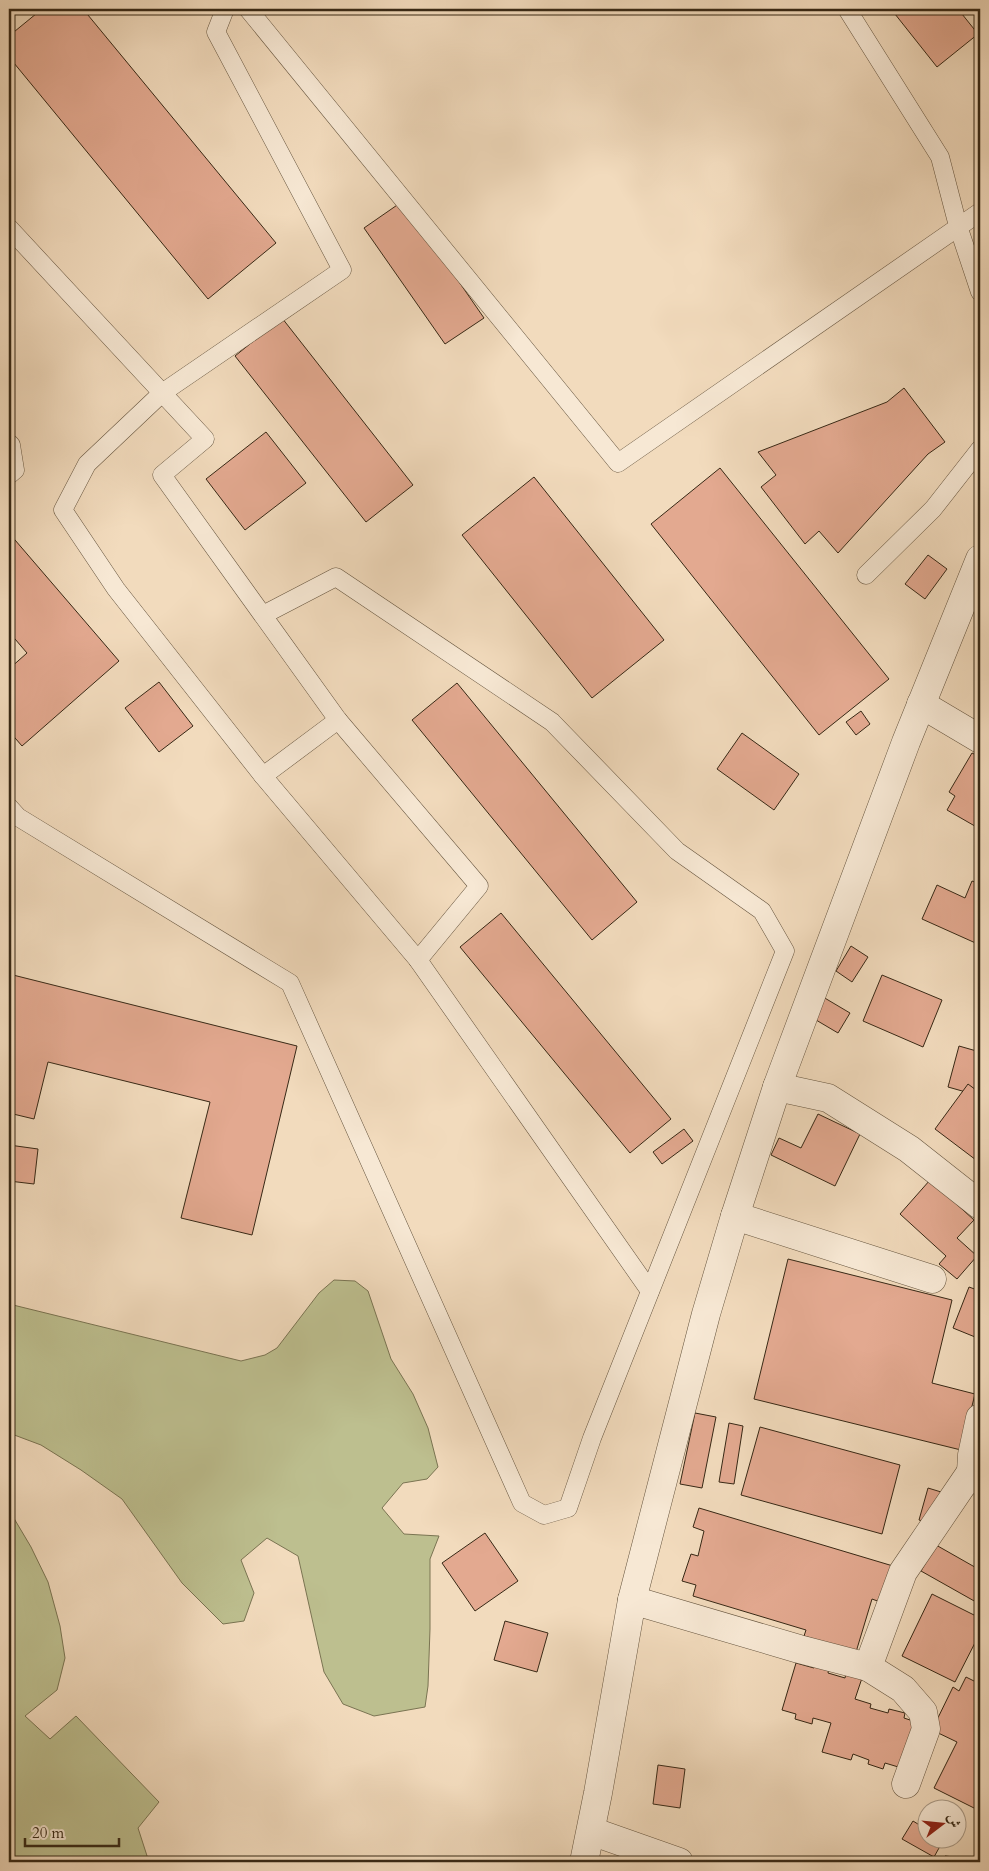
<svg xmlns="http://www.w3.org/2000/svg" width="989" height="1871" font-family="Cardo,Amiri,serif">
<style>
.green{fill:#bdbf8f;stroke:#7a7452}
.building{fill:#e3a990;stroke:#372815}
.lines{fill:none;stroke-linecap:round;stroke-linejoin:round}
.lane-casing{stroke:#66553f;stroke-width:19}
.street-casing{stroke:#66553f;stroke-width:29}
.lane{stroke:#f7e8d4;stroke-width:18}
.street{stroke:#f7e8d4;stroke-width:28}
</style>
<rect width="100%" height="100%" fill="#f2dbbd"/>
<filter id="stains"><feTurbulence type="fractalNoise" baseFrequency=".004" numOctaves="4"/><feColorMatrix values="0 0 0 0 .2 0 0 0 0 .09 0 0 0 0 .02 0 0 0 .5 -.17"/></filter>
<radialGradient id="worn" r=".72"><stop offset=".6" stop-color="#630" stop-opacity="0"/><stop offset="1" stop-color="#630" stop-opacity=".3"/></radialGradient>
<g class="green">
<path d="M334,1280L355,1281L368,1291L391,1359L413,1394L428,1428L438,1467L427,1479L403,1483L382,1508L404,1534L439,1536L430,1559V1629L428,1686L425,1707L374,1716L343,1704L324,1672L298,1556L267,1538L241,1560L254,1593L244,1621L223,1624L182,1583L122,1499L81,1470L41,1445L9,1433V1304L241,1361L265,1355L277,1348L319,1293Z"/>
<path d="M12,1515L31,1547L48,1582L60,1626L65,1658L57,1690L25,1716L50,1739L76,1716L159,1802L138,1828L149,1862H9V1516Z"/>
</g>
<g class="building">
<path d="M42,9H83L276,243L208,299L9,57V36Z"/>
<path d="M891,9H958L978,34L937,67Z"/>
<path d="M403,201L484,318L445,344L364,228Z"/>
<path d="M282,318L413,485L366,522L235,356Z"/>
<path d="M904,388L945,442L928,454L838,553L819,531L805,544L761,487L776,475L758,452L887,402Z"/>
<path d="M266,432L306,483L245,530L206,479Z"/>
<path d="M720,468L889,679L819,735L651,524Z"/>
<path d="M534,477L664,640L592,698L462,535Z"/>
<path d="M9,533L119,661L22,746L9,731V669L27,653L9,632Z"/>
<path d="M928,555L947,569L925,599L905,584Z"/>
<path d="M159,682L193,726L159,752L125,708Z"/>
<path d="M457,683L637,902L592,940L412,720Z"/>
<path d="M861,711L870,724L856,735L846,722Z"/>
<path d="M742,733L799,774L774,810L717,769Z"/>
<path d="M972,753L980,757V829L947,810L955,796L949,792Z"/>
<path d="M972,881L980,884V945L922,919L937,885L965,898Z"/>
<path d="M501,913L671,1119L630,1153L460,947Z"/>
<path d="M851,946L868,957L852,982L836,971Z"/>
<path d="M9,974L297,1046L252,1235L181,1218L210,1102L48,1062L34,1119L9,1113Z"/>
<path d="M882,975L942,1000L923,1047L863,1021Z"/>
<path d="M823,997L850,1013L838,1033L811,1017Z"/>
<path d="M959,1046L980,1052V1096L948,1087Z"/>
<path d="M968,1084L980,1093V1163L935,1129Z"/>
<path d="M818,1114L860,1134L835,1186L771,1155L779,1138L801,1148Z"/>
<path d="M684,1129L693,1141L662,1164L653,1152Z"/>
<path d="M9,1145L38,1149L34,1184L9,1181Z"/>
<path d="M930,1180L974,1220L957,1238L977,1256L957,1279L939,1264L946,1256L900,1214Z"/>
<path d="M788,1259L952,1300L932,1383L975,1394L961,1450L754,1399Z"/>
<path d="M969,1287L980,1291V1339L953,1328Z"/>
<path d="M695,1413L716,1417L702,1488L680,1484Z"/>
<path d="M729,1423L743,1426L734,1484L719,1482Z"/>
<path d="M760,1427L900,1465L882,1534L741,1495Z"/>
<path d="M928,1488L951,1495L943,1527L919,1520Z"/>
<path d="M699,1508L893,1566L883,1603L872,1599L856,1652L804,1636L806,1630L693,1596L696,1585L682,1581L691,1554L698,1556L704,1531L693,1527Z"/>
<path d="M485,1533L518,1581L475,1611L442,1563Z"/>
<path d="M936,1545L980,1570V1595L976,1602L921,1571Z"/>
<path d="M932,1594L980,1618V1633L955,1682L902,1656Z"/>
<path d="M505,1621L548,1633L537,1672L494,1660Z"/>
<path d="M796,1663L814,1668L815,1664L829,1668L828,1673L845,1678L846,1673L862,1678L855,1699L871,1704L870,1708L888,1713L889,1709L905,1713L904,1718L919,1723L905,1769L885,1763L883,1769L868,1764L869,1760L853,1754L851,1760L822,1752L831,1723L813,1718L812,1724L795,1719L796,1714L782,1710Z"/>
<path d="M966,1677L980,1684V1806L978,1810L934,1788L957,1742L932,1730L953,1687L959,1691Z"/>
<path d="M658,1765L685,1769L680,1808L653,1804Z"/>
<path d="M913,1821L926,1829V1838L944,1839L934,1857L902,1839Z"/>
<path d="M945,1856L980,1860V1862H944Z"/>
</g>
<g class="lines">
<g class="lane-casing">
<g id="lane">
<path d="M225,9L216,32L342,270L162,393L87,464L63,510L116,589L263,776L418,960L650,1291"/>
<path d="M248,9L618,463L980,212"/>
<path d="M847,9L940,157L958,226L980,292"/>
<path d="M9,228L205,439L162,475L338,720L479,886L418,960"/>
<path d="M9,443L11,445L15,470L9,475"/>
<path d="M866,575L933,509L980,449"/>
<path d="M263,776L338,720"/>
<path d="M9,807L18,817L290,983L522,1503L544,1515L568,1508L592,1438L785,951L762,911L677,851L552,722L336,577L263,615"/>
</g>
</g>
<g class="street-casing">
<g id="street">
<path d="M921,704L980,739"/>
<path d="M777,1087L828,1098L909,1149L980,1205"/>
<path d="M735,1216L932,1279"/>
<path d="M971,1472L972,1455L980,1418"/>
<path d="M632,1600L799,1649L868,1667L903,1689L923,1712L926,1729L906,1784"/>
<path d="M868,1667L903,1572L971,1472L980,1481"/>
<path d="M591,1831L679,1862"/>
<path d="M584,1862L598,1793L632,1600L706,1314L735,1216L777,1087L906,742L980,559"/>
</g>
</g>
<use href="#lane" class="lane"/>
<use href="#street" class="street"/>
</g>
<rect width="989" height="1871" fill="none" stroke="#f2dbbd" stroke-width="30"/>
<rect x="10" y="10" width="969" height="1851" fill="none" stroke="#372815" stroke-width="2.5"/>
<rect x="15" y="15" width="959" height="1841" fill="none" stroke="#372815"/>
<g transform="translate(942 1824) rotate(74)"><circle r="24" fill="#f7e8d4" stroke="#aa9b88"/>
<path d="M0-4L9 19L0 12L-9 19Z" fill="#8f2418"/>
<text y="-8" font-size="14" font-weight="bold" text-anchor="middle" fill="#372815">ش</text>
</g>
<path d="M25 1838v8h94v-8" fill="none" stroke="#372815" stroke-width="2.5"/>
<text x="32" y="1838" font-size="15" fill="#372815" stroke="#f7e8d4" stroke-width="4" paint-order="stroke">20 m</text>
<rect width="100%" height="100%" filter="url(#stains)"/>
<rect width="100%" height="100%" fill="url(#worn)"/>
</svg>
